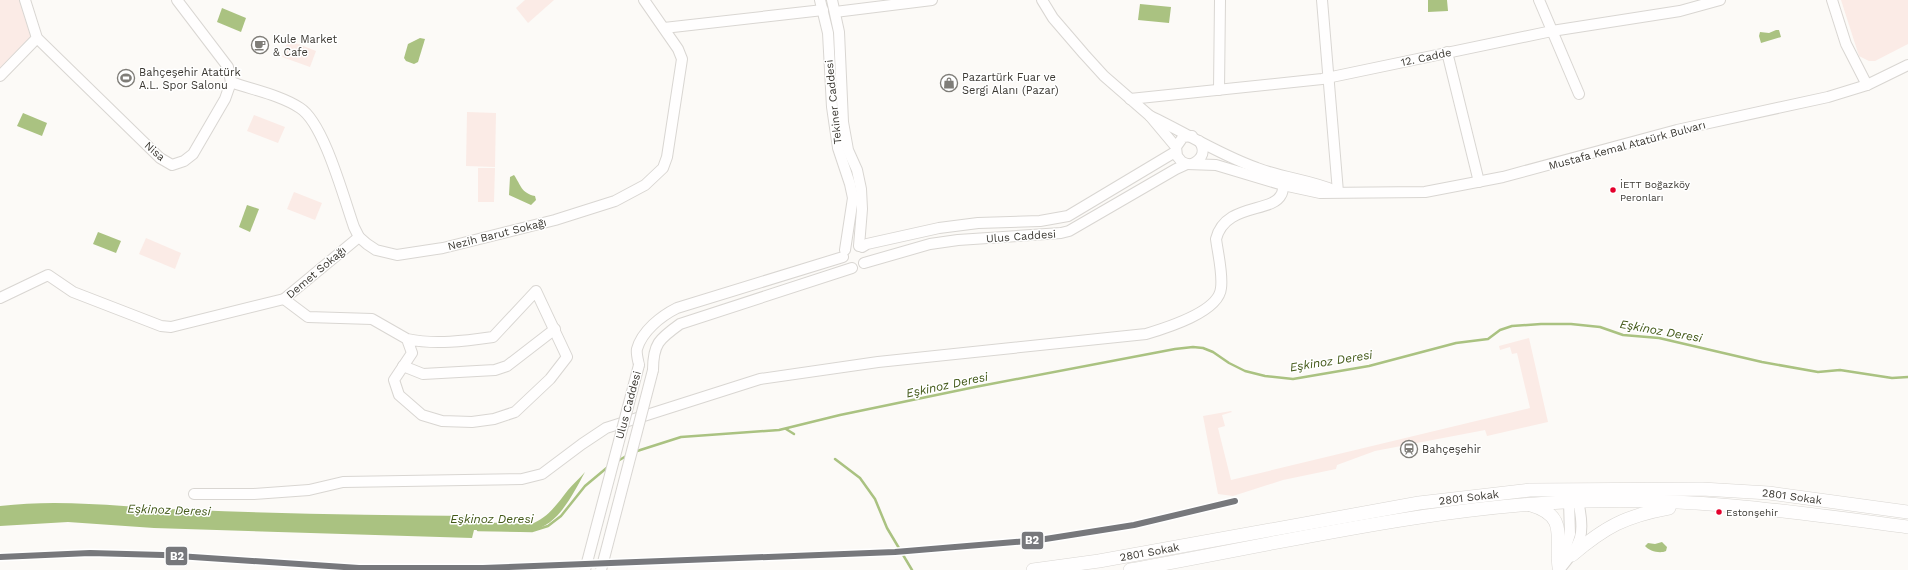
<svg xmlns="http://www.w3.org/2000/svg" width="1908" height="570" font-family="'Work Sans',sans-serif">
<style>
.green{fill:#fbebe6}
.water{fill:#aac281}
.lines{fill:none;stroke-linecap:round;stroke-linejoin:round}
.stream{stroke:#aac281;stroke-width:2.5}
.minor-casing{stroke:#d9d6d2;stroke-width:12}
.major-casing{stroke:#d9d6d2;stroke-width:14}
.minor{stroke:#fffefe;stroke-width:10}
.major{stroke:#fffefe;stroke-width:13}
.minor-bridge-casing{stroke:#d9d6d2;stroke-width:12;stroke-linecap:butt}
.minor-bridge{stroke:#fffefe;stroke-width:10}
.rail-1-casing{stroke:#fff;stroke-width:9}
.rail-1{stroke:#77787c;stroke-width:6}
.bus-dot{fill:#e4002b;stroke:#fff;stroke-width:1.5}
.labels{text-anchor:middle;stroke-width:3;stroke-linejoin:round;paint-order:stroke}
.bus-label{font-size:10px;fill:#3c3933;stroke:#fff;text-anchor:start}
.poi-label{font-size:11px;fill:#3c3933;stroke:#fff;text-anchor:start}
.street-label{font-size:11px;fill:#3c3933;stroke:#fff}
.water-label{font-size:12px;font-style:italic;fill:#425817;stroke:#fff}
.line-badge{stroke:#fff;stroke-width:1.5}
.badge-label{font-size:11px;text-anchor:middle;font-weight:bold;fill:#fff}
</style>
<rect width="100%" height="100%" fill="#fcfaf7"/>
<g class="green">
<path d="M0,0H25L37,38L0,76Z"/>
<path d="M525,0H554L528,23L516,8Z"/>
<path d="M1841,0H1908V44L1875,61H1869L1859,56Z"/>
<path d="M288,40L316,51L310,67L282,57Z"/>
<path d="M467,112L496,113L495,167L466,166Z"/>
<path d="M254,115L285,127L278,143L247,131Z"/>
<path d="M478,168H495L494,202H478Z"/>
<path d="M294,192L322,203L315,220L287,209Z"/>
<path d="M146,238L181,253L175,269L139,254Z"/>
<path d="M1529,338L1548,422L1487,436L1485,430L1375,451L1337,465L1336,469L1283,480L1233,496L1218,494L1203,416L1231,411L1232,412L1222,415L1225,426L1218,428L1231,480L1530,408L1517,353L1512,354L1510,347L1500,350L1499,346Z"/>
</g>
<g class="water">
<path d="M1428,0H1447L1448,11L1428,12Z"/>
<path d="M1140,4L1171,7L1169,23L1138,20Z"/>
<path d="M222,8L246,18L241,32L217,22Z"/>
<path d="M1776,30H1779L1781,37L1761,43L1759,36L1760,32L1769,33Z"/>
<path d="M420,38L425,39L418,62L414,64L406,61L404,58L408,44Z"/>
<path d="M23,113L47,123L42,136L17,126Z"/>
<path d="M514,175C521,185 521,193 535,196L536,200L531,205L509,195L510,177Z"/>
<path d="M247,205L259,209L250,232L239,227Z"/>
<path d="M98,232L121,241L116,253L93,244Z"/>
<path d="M585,472C574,492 559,525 533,530C514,533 493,530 474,530L472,538L154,528L68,522L0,526V506C65,498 129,508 193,510C287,514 381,515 475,516V522L531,524C548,518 557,504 568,490C573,484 580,478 585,472Z"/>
<path d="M1662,542L1667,547L1666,551C1660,554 1649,551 1645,546L1648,543L1655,544Z"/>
</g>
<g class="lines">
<g class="stream">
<path d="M786,429L794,434"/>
<path d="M634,452L681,437L779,430L840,415L975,387L1175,349L1193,347L1203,348L1213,352L1229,363L1245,371L1265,376L1293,379L1369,366L1456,343L1488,339L1500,330L1512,326L1541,324H1571L1600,327L1623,335L1659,338L1762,362L1818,372L1840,370L1892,378L1908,377"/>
<path d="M835,459L860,478L875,499L887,528L912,570"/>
<path d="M616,462L628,455"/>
<path d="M478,530L532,531L548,526L561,516L585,486L609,466"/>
</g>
<g class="minor-casing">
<g id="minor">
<path d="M25,0L37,38L160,158L172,165L184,161L193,154L225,99L231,82L228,67L177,0"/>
<path d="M820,0L828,33L832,107L838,148L850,184L853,198L845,250"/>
<path d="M832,0L839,32L843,122L848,150L857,170L861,189L862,209L859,246"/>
<path d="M1042,0L1053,18L1084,54L1104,76L1150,116L1176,147"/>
<path d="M1322,0L1338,192"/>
<path d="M1539,0L1579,94"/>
<path d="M1832,0L1846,44L1867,85"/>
<path d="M835,12L932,0"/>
<path d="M664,28L823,10"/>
<path d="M1447,52L1479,182"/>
<path d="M0,76L37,38"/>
<path d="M231,82C253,90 280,95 300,108C324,123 344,199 354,227L359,237L367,244L376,250L397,255L443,248L555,220L615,201L645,185L663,168L667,157L682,59L678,49L644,0"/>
<path d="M1219,90L1220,0"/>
<path d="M1130,99L1322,79L1552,31L1680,11L1720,0"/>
<path d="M1150,116C1186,133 1220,155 1257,168C1283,178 1311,180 1336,191"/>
<path d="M1192,136L1183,137L1176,147L1177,156L1182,162L1187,164L1216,165L1283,185L1320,193L1425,192L1503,177L1677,130L1828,97L1867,85L1908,65"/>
<path d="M1192,164C1203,159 1206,150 1199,141"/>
<path d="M359,237L284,299L308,317L372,319L407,339L412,353L394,380L399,395L422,415L442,421L472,422L494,419L515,412L550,379L567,357L536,291L493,337C465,341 435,345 407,339"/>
<path d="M862,247L867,244L939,228L978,223L1040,221L1068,216L1175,152"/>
<path d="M864,263L930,244L958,240L1061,233L1069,231L1176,169L1187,164"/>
<path d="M0,298L48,275L73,292L161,326L171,327L284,299"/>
<path d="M639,365C638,360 636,353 637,349C642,331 661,316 677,308L843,257"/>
<path d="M403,366L423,374L495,370L507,366L555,329"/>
<path d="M653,370C653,344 659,339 680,324L852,268"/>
<path d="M194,494H254L309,490L343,482L522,479L542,474L582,444L606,428L760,379L878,362L1146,334C1166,328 1219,312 1221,288C1223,274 1218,254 1216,239C1225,203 1272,213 1281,195C1284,191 1283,182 1284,177"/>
<path d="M1561,562L1570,534L1569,502"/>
<path d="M1559,570C1581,543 1586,536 1578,501"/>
</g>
</g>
<g class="major-casing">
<g id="major">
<path d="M1531,505C1569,516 1555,539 1559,567"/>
<path d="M1572,555C1605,527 1625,516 1669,508"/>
<path id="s1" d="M1033,570L1099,561L1419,503L1530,490L1702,489L1769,493L1908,512"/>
<path d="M1130,570C1282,543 1432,506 1586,501C1694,497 1801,513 1908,527"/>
</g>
</g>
<use href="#minor" class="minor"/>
<use href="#major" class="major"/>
<g class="minor-bridge-casing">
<g id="minor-bridge">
<path d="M585,570L639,365"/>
<path d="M601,570L653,370"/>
</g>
</g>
<use href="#minor-bridge" class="minor-bridge"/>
<g class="rail-1-casing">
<path id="rail-1" d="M0,557L90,553L163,555L359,568H483L895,552L1039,540L1134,525L1235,501"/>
</g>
<use href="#rail-1" class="rail-1"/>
</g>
<defs>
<g id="cafe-ring" transform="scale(0.9)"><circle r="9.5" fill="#fff" stroke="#7f7d78" stroke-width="1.5"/><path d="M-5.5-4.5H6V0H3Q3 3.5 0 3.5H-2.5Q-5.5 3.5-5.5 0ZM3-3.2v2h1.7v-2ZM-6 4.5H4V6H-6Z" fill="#7f7d78"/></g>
<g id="stadium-ring" transform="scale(0.9)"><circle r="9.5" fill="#fff" stroke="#7f7d78" stroke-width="1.5"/><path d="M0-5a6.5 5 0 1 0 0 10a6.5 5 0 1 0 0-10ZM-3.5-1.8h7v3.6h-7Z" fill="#7f7d78"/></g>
<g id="shop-ring" transform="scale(0.9)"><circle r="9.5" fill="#fff" stroke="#7f7d78" stroke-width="1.5"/><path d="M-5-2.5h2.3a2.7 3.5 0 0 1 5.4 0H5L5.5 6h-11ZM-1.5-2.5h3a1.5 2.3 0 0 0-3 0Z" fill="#7f7d78"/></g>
<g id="station-ring" transform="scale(0.9)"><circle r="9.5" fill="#fff" stroke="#7f7d78" stroke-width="1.5"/><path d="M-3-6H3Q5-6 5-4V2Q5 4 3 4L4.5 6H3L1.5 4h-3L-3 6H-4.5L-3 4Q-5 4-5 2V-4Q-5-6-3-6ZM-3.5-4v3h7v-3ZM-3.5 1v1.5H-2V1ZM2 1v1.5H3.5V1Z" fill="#7f7d78"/></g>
</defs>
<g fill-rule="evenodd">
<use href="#cafe-ring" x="260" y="45"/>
<use href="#stadium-ring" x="126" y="78"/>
<use href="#shop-ring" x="949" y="83"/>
<use href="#station-ring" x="1409" y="449"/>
</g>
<g class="bus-dot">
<circle cx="1613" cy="190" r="3.5"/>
<circle cx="1719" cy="512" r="3.5"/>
</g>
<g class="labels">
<g class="bus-label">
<text x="1620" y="188">İETT Boğazköy<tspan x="1620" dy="13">Peronları</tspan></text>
<text x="1726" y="516">Estonşehir</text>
</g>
<g class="poi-label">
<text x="273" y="43">Kule Market<tspan x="273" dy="13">&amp; Cafe</tspan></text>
<text x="139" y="76">Bahçeşehir Atatürk<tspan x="139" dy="13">A.L. Spor Salonu</tspan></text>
<text x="962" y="81">Pazartürk Fuar ve<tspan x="962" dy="13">Sergi Alanı (Pazar)</tspan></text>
<text x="1422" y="453">Bahçeşehir</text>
</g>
<g class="street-label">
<text transform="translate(1426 57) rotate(-12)" y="4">12. Cadde</text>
<text transform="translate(833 102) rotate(-96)" y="4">Tekiner Caddesi</text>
<text transform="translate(1627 145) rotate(-15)" y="4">Mustafa Kemal Atatürk Bulvarı</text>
<text transform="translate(155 151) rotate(41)" y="4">Nisa</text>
<text transform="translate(497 234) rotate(-14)" y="4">Nezih Barut Sokağı</text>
<text transform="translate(1021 236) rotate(-4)" y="4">Ulus Caddesi</text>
<text transform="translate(316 272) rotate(-40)" y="4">Demet Sokağı</text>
<text transform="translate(628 405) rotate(-75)" y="4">Ulus Caddesi</text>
<text dy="4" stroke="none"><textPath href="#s1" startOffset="442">2801 Sokak</textPath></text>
<text dy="4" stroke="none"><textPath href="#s1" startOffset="766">2801 Sokak</textPath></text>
<text dy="4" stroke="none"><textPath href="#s1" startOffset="118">2801 Sokak</textPath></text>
</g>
<g class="water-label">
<text transform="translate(1661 331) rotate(10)" y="4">Eşkinoz Deresi</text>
<text transform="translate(1331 361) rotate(-9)" y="4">Eşkinoz Deresi</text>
<text transform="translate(947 385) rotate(-12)" y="4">Eşkinoz Deresi</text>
<text transform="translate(169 510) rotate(2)" y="4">Eşkinoz Deresi</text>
<text x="492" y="523">Eşkinoz Deresi</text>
</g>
</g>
<g class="line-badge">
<rect x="1021" y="531" width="23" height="19" rx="4" fill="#77787c"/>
<rect x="165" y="546" width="23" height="20" rx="4" fill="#77787c"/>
</g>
<g class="badge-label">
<text x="1032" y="544">B2</text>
<text x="177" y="560">B2</text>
</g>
</svg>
